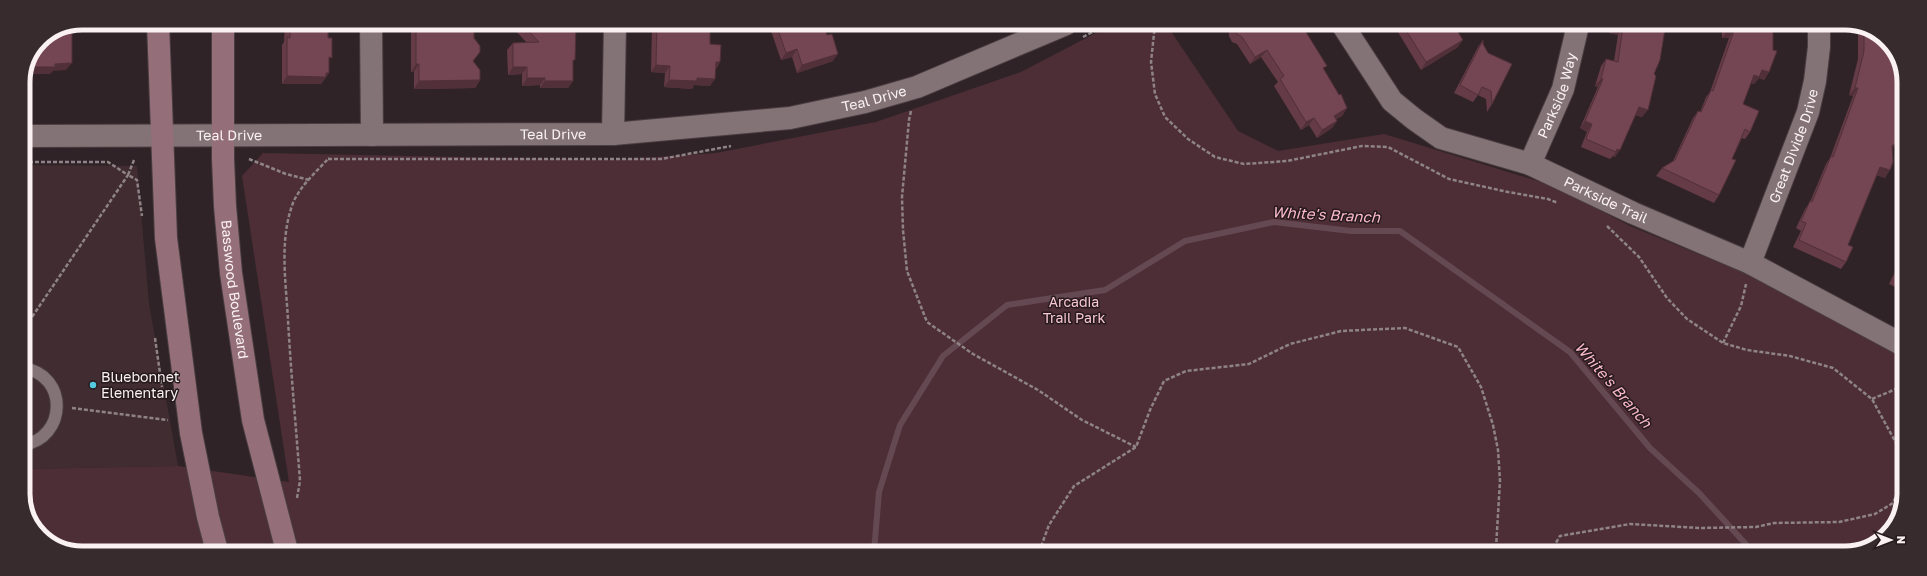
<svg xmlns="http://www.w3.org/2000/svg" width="1927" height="576" font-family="'Golos Text',sans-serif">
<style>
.built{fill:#402c31}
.green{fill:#4d2e37}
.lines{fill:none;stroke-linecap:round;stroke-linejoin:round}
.stream{stroke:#644852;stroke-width:6}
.service-casing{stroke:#4a3e42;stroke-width:14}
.minor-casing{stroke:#4a3e42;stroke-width:24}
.secondary-casing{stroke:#4a3e42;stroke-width:24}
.path{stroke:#8e8386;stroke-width:2.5;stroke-dasharray:4 2;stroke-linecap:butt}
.service{stroke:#837377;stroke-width:12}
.minor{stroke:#837377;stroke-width:22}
.secondary{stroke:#946f79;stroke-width:22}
.wall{fill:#643b47}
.shaded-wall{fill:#513039}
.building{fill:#744552;stroke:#513039}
.poi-dot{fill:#55cadf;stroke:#261a1d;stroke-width:1.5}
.labels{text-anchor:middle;stroke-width:3;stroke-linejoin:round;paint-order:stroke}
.street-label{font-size:14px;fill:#faf1f3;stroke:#261a1d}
.park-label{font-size:14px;fill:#f9c7d4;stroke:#261a1d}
.poi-label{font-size:14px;fill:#faf1f3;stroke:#261a1d;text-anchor:start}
.water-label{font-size:15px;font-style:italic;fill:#fbb9ca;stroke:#261a1d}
.rim{fill:none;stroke:#faf1f3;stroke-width:5}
</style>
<rect width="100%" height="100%" fill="#302327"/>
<path class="built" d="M23,165L137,166L149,304L178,466L23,469Z"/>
<path class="green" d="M1113,24H1166L1238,131L1278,151L1384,134L1554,186L1630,226L1903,338L1902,509L1881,541L1846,553L67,551L37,533L23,498V469L178,466L289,482L242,176L263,153L612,160L716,153L876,122L1021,72Z"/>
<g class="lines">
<g class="stream">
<path d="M874,552L879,492L900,425L943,356L1007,305L1105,290L1185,241L1274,222L1351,231H1400L1570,352L1650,448L1699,493L1754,553"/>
<path d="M1597,553L1638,548H1750"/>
</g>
<g class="service-casing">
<path id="service" d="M23,368C69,375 67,438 23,445"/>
</g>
<g class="minor-casing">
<g id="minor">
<path d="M371,23L372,135"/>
<path id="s1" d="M1342,24L1392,101L1414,119L1441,138L1530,164L1633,213L1750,263L1903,345"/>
<path d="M613,134L615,24"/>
<path id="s2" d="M23,136L613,134L790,118L865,102L917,87L1066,24"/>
<path id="s3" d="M1530,164L1563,89L1578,25"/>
<path id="s4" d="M1750,263L1808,112L1815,81L1819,47V25"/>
</g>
</g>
<g class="secondary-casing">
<g id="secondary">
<path d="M158,23L166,238L191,433L208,517L217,551"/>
<path id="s5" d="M223,23V159L225,206L231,273L253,420L287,551"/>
</g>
</g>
<g class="path">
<path d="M1155,24L1151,62L1155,94L1165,117L1188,139L1215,157L1244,164L1287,161L1362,146L1388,147L1449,179L1508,192L1548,199L1558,203"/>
<path d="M1083,37L1108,24"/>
<path d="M911,111L909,120L902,197L903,230L907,271L927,322L973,354L1038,390L1082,420L1136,447"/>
<path d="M249,159L286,174L309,180"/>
<path d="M328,159H661L731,146"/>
<path d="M134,160L128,175L137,180L142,216"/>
<path d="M23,162H108L128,175L32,317"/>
<path d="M1607,226L1639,257L1667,298L1687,319L1723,343L1747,350L1790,356L1833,368L1872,399L1902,454"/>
<path d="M155,338L162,387"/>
<path d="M1723,343L1741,306L1746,284"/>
<path d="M1872,399L1903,386"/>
<path d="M72,408L168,420"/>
<path d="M297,498L300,481C296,427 291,374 288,320C286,282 279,240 293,203C300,186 317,171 329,158"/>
<path d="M1039,552L1049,525L1074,486L1136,447L1150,410L1164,381L1186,371L1249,364L1290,344L1341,331L1405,328L1458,347L1481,387L1493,425L1498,450L1500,481L1496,548L1498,553"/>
<path d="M1550,553L1560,536L1630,524L1700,528L1756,527L1774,523L1839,522L1875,514L1893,503L1902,482"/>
</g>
<use href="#service" class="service"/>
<use href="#minor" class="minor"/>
<use href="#secondary" class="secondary"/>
</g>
<g class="wall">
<path d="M285,23H328L329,73L321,84H282V45L284,42Z"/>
<path d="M411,23H474L473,61L480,80L475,88L414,89V72H411Z"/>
<path d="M513,23L576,24L573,63V81L568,88H540V85L522,86V74L508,75L507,50L513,43H527L513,28Z"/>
<path d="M652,24H710V44L720,62L716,69L710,86L694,85L692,89L664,87L665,73L651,72Z"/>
<path d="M764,24H823L833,61L797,73L792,57L781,60L770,28L766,30Z"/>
<path d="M1228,24H1301L1324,69L1347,108L1342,116L1336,119L1337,121L1332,128L1317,138L1309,125L1301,130L1274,86L1278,82L1261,57L1250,64L1237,44L1232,42L1229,36Z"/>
<path d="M1393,24H1453L1458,47L1421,70Z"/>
<path d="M1610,25H1658L1654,74L1642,117L1635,115L1615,157L1613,156L1610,159L1581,147L1587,132L1580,128L1598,87L1595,86L1601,66L1606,59L1614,61L1618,35L1609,33Z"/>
<path d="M1722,25H1773L1769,72L1764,80L1759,78L1754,84L1751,83L1743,104L1750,132L1745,139L1742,138L1732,159L1719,195L1714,203L1656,176L1662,168L1673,161L1693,118L1698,111L1700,112L1706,97L1710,92L1729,38H1722Z"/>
<path d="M1858,25H1860L1890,43L1898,141L1892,149L1885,178L1876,175L1848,245L1846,262L1841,269L1793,247L1801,231L1796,228L1805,209L1810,202L1826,164L1830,158L1853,96L1849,95L1858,59Z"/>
<path d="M1483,40V44L1488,53L1492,104L1487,112L1486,99L1478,95L1473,102L1454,93L1478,47Z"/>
<path d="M1903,256V296L1898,294L1900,289L1889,284Z"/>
</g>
<g class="shaded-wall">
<path d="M770,24H774L770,28L766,30Z"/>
<path d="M1614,26L1623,27L1618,35L1609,33Z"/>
<path d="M1727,31H1734L1729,38H1722Z"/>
<path d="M1463,40L1458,47L1421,70L1426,62Z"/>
<path d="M797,49L792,57L781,60L786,53Z"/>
<path d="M1267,50L1261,57L1250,64L1255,57Z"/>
<path d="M838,54L833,61L797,73L802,65Z"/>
<path d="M716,62H720L715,69Z"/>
<path d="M72,63L66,70L53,71L50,74H26L29,67L55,64Z"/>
<path d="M416,64H419L414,72H411Z"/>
<path d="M656,65L670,66L665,73L651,72Z"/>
<path d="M513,67H527L522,74L508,75Z"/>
<path d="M1762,70L1769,72L1764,80L1759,78L1754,84L1748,82L1754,75Z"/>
<path d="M326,73H329L321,84H282L287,76Z"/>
<path d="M527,78H545L540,85L522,86Z"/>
<path d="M697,78L715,79L710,86L694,85L692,89L664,87L669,80Z"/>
<path d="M1601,79H1603L1598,87L1595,86Z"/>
<path d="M480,80L475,88L414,89L419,81Z"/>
<path d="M545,81H573L568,88H540Z"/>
<path d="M1855,88H1858L1853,96L1849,95Z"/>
<path d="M1639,107L1648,110L1642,117L1633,115Z"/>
<path d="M1347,108L1342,116L1329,124L1334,116Z"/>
<path d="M1314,118L1309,125L1301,130L1306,122Z"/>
<path d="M1337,121L1332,128L1317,138L1322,130Z"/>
<path d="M1585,121L1592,124L1587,132L1580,128Z"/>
<path d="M1898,141L1893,148L1887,153L1892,146Z"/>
<path d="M1617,149L1620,150L1615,157L1613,156L1616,152Z"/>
<path d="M1880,167L1890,170L1885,178L1874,174Z"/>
</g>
<g class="building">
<path d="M290,23H328V38H332V58L329,57V73H326V77L287,76V37L290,38Z"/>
<path d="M416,23H474V38L480,46V52L473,61L480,70V80L419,81V64H416Z"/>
<path d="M521,23L576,24L575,60H573V81H545V78H527V67H513V43L539,42Z"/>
<path d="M657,24H710V44L721,45L720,62H716L715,79L697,78V81L669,80L670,66L656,65Z"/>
<path d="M776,24H823L827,35L832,34L838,54L802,65L797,49L786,53Z"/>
<path d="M1234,24H1301L1327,66L1323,68L1339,95L1341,94L1347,108L1334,116L1337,121L1322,130L1314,118L1306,122L1280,79L1284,76L1267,50L1255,57L1242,37L1237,34L1234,29Z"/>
<path d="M1402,24H1453L1463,40L1426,62Z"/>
<path d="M1614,25H1658V28L1665,29L1660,60L1654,74L1656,76L1648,110L1639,107L1620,150L1617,149L1616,152L1586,139L1592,124L1585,121L1603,79H1601L1606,59L1618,62L1623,27L1614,26Z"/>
<path d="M1727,25H1773V50L1777,51L1769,72L1762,70L1759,77L1754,75L1743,104L1759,111L1750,132L1745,129L1732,159L1736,160L1719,195L1662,168L1675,160L1698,111L1701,112L1711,90L1713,91L1734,31H1727Z"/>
<path d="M72,27V63L55,64V67H29L40,40Z"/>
<path d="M1864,27L1890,43L1904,78V125L1898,141L1892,146L1893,162L1890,170L1880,167L1848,245L1853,247L1846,262L1799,240L1806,223L1801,221L1810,201L1812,202L1831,156L1833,157L1858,88H1855L1864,51Z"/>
<path d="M1483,40V44L1488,53L1512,64L1492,104L1491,91L1482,87L1478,95L1460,85Z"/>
<path d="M23,236H26V257L29,269L25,281V302H23Z"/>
<path d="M1903,259V281L1894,276Z"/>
</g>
<circle class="poi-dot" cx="93" cy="385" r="4"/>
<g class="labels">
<g class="street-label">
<text dy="5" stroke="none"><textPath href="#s3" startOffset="74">Parkside Way</textPath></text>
<text dy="5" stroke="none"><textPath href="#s2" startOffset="854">Teal Drive</textPath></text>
<text dy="5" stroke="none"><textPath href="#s2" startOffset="530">Teal Drive</textPath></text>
<text dy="5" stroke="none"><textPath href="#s2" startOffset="206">Teal Drive</textPath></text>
<text dy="5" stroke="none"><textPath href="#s4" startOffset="125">Great Divide Drive</textPath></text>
<text dy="5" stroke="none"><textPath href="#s1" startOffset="330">Parkside Trail</textPath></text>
<text dy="5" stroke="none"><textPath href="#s5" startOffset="267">Basswood Boulevard</textPath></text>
</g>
<g class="park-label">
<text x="1074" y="307">Arcadia<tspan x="1074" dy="16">Trail Park</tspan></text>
</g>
<g class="poi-label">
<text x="101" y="382">Bluebonnet<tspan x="101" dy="16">Elementary</tspan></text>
</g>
<g class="water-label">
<text transform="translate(1326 215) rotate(3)" y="5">White's Branch</text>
<text transform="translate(1613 385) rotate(49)" y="5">White's Branch</text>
</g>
</g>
<path d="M0 0H1927V576H0ZM82 30H1845A52 52 0 0 1 1897 82V494A52 52 0 0 1 1845 546H82A52 52 0 0 1 30 494V82A52 52 0 0 1 82 30Z" fill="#372b2e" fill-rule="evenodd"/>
<path class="rim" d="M82 30H1845A52 52 0 0 1 1897 82V494A52 52 0 0 1 1845 546H82A52 52 0 0 1 30 494V82A52 52 0 0 1 82 30Z"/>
<g transform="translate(1891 540) rotate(90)" stroke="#261a1d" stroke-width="3" paint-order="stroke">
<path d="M0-3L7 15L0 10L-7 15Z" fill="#faf1f3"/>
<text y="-6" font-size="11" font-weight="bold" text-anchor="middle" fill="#faf1f3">N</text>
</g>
</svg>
